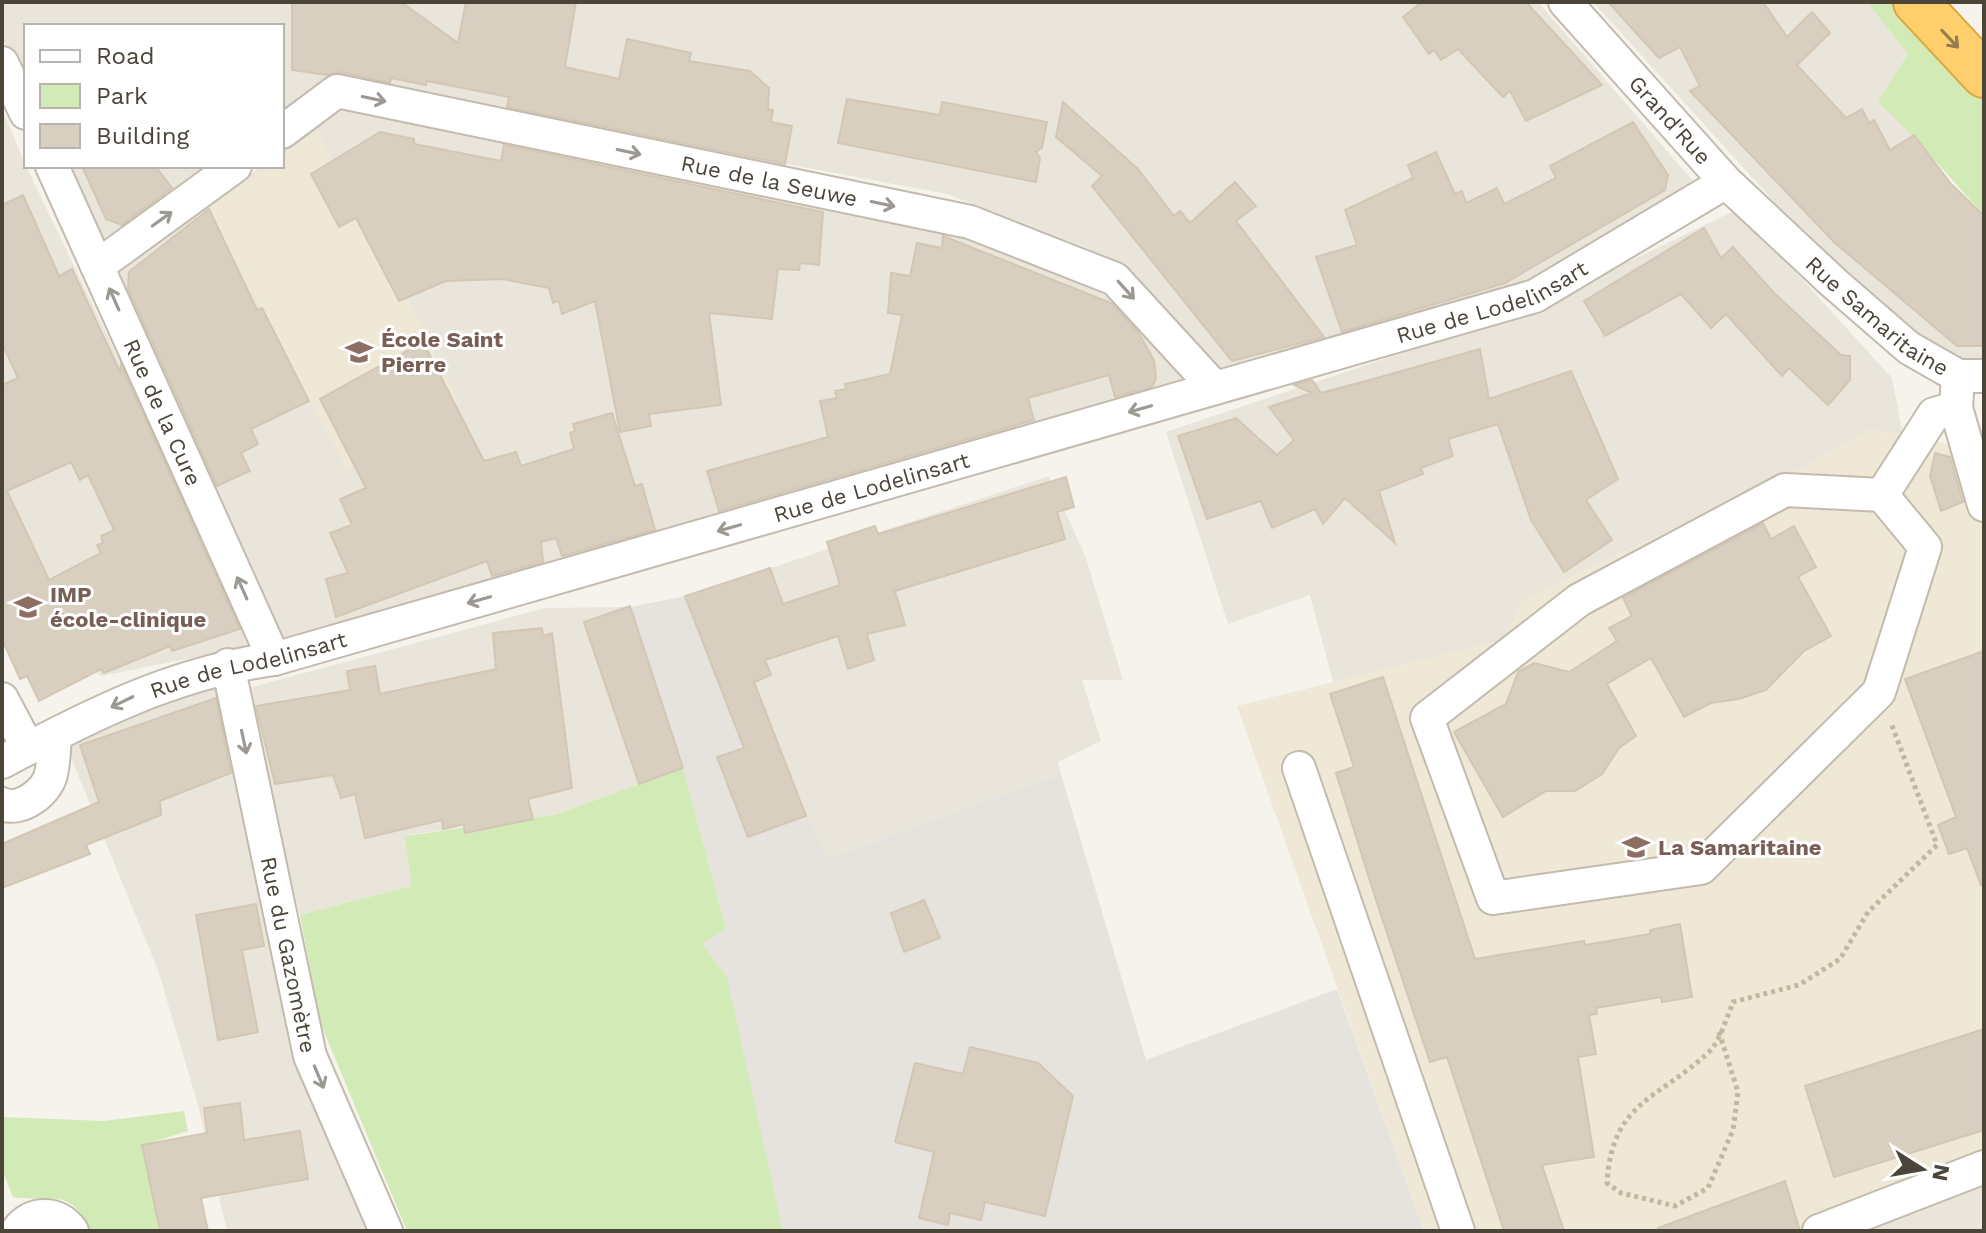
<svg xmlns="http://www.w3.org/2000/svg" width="1986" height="1233" font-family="'Work Sans',sans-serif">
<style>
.residential{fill:#eae5da}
.industrial{fill:#e6e2dd}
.education{fill:#efe8d6}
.green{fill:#d2eab5}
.building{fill:#d8cfc1;stroke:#d3c7b4;stroke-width:2;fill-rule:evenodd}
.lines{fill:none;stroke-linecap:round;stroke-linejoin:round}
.minor-casing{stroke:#c2bbae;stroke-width:36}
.highway-casing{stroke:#e0a43c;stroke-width:48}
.path{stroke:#c4b79f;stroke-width:5;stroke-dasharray:4 4;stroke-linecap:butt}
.minor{stroke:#fff;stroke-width:32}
.highway{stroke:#ffcf6e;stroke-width:44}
.oneway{stroke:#937c4e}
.oneway2{stroke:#9c9892}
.labels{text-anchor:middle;stroke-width:6;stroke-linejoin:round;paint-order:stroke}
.street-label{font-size:22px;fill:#4b4439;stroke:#fff}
.education-label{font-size:22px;font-weight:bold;fill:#785e54;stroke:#fff;text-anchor:start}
</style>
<rect width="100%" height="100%" fill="#f6f3ec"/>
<g class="residential">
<path d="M2,2H1538L1693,181L1519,292L1225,371L1088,248L947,194L770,161L324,91L282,119V26H26V87L2,37Z"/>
<path d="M1593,2H1867L1908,54L1879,102L1915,136L1945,177L1984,215V366H1954L1801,231Z"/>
<path d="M350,105L935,215L1107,296L1189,380L268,644L117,265L262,166H282V152Z"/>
<path d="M2,109L26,166L256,645L101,676L74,651L32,562L39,557L2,480Z"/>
<path d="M64,166H213L101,242Z"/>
<path d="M1738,209L1892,378L1903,435L1870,429L1805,466L1523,600L1504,640L1333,682L1310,595L1228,624L1166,432L1524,312Z"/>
<path d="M1049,476L1086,558L1123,680H1082L1101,741L1058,762L1061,774L827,858L718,757L743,746L686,596Z"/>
<path d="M630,607L683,768L555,815L406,835L413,886L300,915L245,689L545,608Z"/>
<path d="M220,684L372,1231H227L198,1105L158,970L65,743Z"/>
<path d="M1984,1175V1231H1831Z"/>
</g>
<path class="industrial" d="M686,596L744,747L718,757L804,814L828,858L1061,774L1146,1060L1337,989L1424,1231H783L727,978L702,944L726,927L683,768L630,607Z"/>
<g class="education">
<path d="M318,131L366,225L437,281L408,300L460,403L347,470L208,209L269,166H282V156Z"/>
<path d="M1870,429L1958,446L1984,527V1158L1808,1231H1424L1237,706L1504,640L1523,600L1805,466Z"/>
</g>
<g class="green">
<path d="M1867,2H1895L1984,99V215C1949,177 1916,137 1878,102L1908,54Z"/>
<path d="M683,768L726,928L702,944L727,977L783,1231H407L320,1022L300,915L412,886L405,836L555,815Z"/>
<path d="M184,1111L188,1131L144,1145L163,1231H91C69,1185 52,1203 13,1197L2,1169V1117L103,1121Z"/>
</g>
<g class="building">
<path d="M292,2H401L458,43L466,2H576L565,67L619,79L627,39L691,53L689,61L750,71L769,88L768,109L773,110L771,122L792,126L785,164L507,107L509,97L427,81L426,85L391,78L390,83L341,72L327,75L292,70Z"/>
<path d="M1422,2H1526L1602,85L1526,121L1510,91L1503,97L1458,49L1441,60L1434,50L1429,54L1403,17Z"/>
<path d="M1608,2H1763L1787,37L1812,12L1830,33L1797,65L1846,118L1862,109L1869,123L1874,120L1890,150L1914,135L1951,184L1984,216V346H1957L1835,243L1690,91L1700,86L1680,47L1659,58Z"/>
<path d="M847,99L940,115L942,102L1047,122L1042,148L1036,152L1040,158L1036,182L838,143Z"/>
<path d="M1063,102L1138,169L1174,216L1180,211L1190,223L1235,182L1256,206L1236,221L1324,337L1232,361L1092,186L1102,176L1056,137Z"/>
<path d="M1633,122L1668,175L1665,190L1505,283L1342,332L1316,257L1357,245L1345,210L1413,178L1408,165L1436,152L1455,194L1462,191L1466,203L1497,188L1504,204L1556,178L1550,166Z"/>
<path d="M380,132L414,139V144L501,161L504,145L823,212L819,265L800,263L799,270L778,269L772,319L709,313L721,405L649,414L651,426L620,432L595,301L562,314L559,301L553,303L549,288L502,279L446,281L399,301L356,218L339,227L311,174Z"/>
<path d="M82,166H155L172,188L122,225L106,219Z"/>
<path d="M23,195L59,276L72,269L120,372L121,365L240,629L172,651L170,646L104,673L101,669L39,701L27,676L20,679L2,639V385L18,378L2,343V205ZM71,462L80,480L88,475L114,530L101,536L103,543L97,545L101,553L49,580L7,491Z"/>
<path d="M209,209L257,310L262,308L309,401L251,429L258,444L241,453L250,471L217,486L128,288L129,272Z"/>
<path d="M1704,228L1721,258L1733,247L1774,293L1841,355L1850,356V380L1828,405L1789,368L1782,376L1726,314L1711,328L1681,294L1605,336L1584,301Z"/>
<path d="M943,236L1111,303L1138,332L1154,360L1156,378L1152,387L1115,397L1109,375L1028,398L1034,420L719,511L707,471L828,437L820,401L837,398L835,391L846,389L845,384L890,374L902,315L888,313L891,273L910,276L917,243L942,248Z"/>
<path d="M423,342L484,461L516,452L521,466L574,449L570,433L575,431L573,424L612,413L635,486L642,484L655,530L562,556L556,538L541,542L543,562L492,576L487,561L336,617L326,579L348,573L330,533L352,525L340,499L366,488L320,399Z"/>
<path d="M1480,349L1489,399L1571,371L1618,479L1586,500L1612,540L1564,572L1531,520L1498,424L1448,439L1453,456L1421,468L1423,474L1379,491L1395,543L1345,498L1323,524L1315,509L1272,528L1261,501L1207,519L1178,436L1236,418L1277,455L1294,440L1269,407L1312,393L1294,385L1312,380L1321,393L1358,383L1360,386L1359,383Z"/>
<path d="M1935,453L1950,457L1963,502L1941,511L1930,476Z"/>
<path d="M1066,477L1074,507L1057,512L1065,539L895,591L905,625L867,634L874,660L848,669L838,636L765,660L771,675L754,682L806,816L748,837L717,757L744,748L685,596L770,568L783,604L840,585L827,542L875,526L878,534Z"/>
<path d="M1763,523L1771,539L1794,526L1816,567L1798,577L1831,636L1804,651L1766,690L1739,699L1711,703L1684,717L1651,658L1607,684L1636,736L1619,748L1602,774L1575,791H1546L1503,817L1454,732L1506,704L1518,672L1534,663L1569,672L1617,641L1609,628L1632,616L1623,598Z"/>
<path d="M630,606L683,768L639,784L584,622Z"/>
<path d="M542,628L543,636L552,633L572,788L528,799L533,819L465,833L464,824L443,829L442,820L365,838L355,794L341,798L333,775L275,784L256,706L350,690L347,671L375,666L380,694L496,669L493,633Z"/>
<path d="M1984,651V885H1981L1967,848L1949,854L1938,825L1956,817L1905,679Z"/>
<path d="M1383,677L1475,959L1584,941L1585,945L1650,934V930L1680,924L1692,997L1662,1002L1661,997L1596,1008L1597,1014L1589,1015L1596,1054L1578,1057L1594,1157L1542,1165L1564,1231H1504L1447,1057L1430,1062L1376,900L1336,773L1354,767L1330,694Z"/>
<path d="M216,698L231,773L160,801L161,815L86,845L90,854L2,888V844L99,802L80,745Z"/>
<path d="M924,900L940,938L904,952L891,913Z"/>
<path d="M256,904L264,946L242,950L258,1032L218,1040L196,915Z"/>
<path d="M1984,1029V1130L1834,1177L1805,1086Z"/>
<path d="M970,1047L1038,1063L1073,1096L1045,1216L985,1202L981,1220L950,1213L948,1225L919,1218L934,1152L895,1142L915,1063L963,1074Z"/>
<path d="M240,1103L244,1140L300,1131L308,1179L201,1198L208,1231H160L142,1145L207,1133L204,1108Z"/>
<path d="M1785,1181L1800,1231H1658V1228Z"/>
</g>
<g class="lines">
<g class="minor-casing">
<g id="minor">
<path id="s1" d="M1565,2L1726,182L1834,283L1909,348L1958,376H1984"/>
<path d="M2,63L26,113"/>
<path id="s2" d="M282,132L337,91L970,222L1115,279L1215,388"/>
<path id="s3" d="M52,166L274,659"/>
<path d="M99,265L235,166"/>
<path d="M1958,376L1956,408L1984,505"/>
<path d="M1785,490L1882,495L1925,547L1879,692L1701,868L1493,898L1427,718L1579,600Z"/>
<path d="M1882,495L1934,414L1956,408"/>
<path id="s4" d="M228,665L310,1056L386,1231"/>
<path d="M2,699L28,748"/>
<path id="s5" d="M2,762C91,715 173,673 274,659L1535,296L1726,182"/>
<path d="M1299,768L1458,1231"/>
<path d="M2,804C21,812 47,792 51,774C54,762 54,747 55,735"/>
<path d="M17,1231C32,1211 57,1211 72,1231"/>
<path d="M1819,1231L1984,1167"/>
</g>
</g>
<g class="highway-casing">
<path id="highway" d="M1916,2L1984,75"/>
</g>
<path class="path" d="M1719,1032L1738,1092L1733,1130L1708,1188L1675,1206L1621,1193L1607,1183C1612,1101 1658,1100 1709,1052C1720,1041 1727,1017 1733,1002L1799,985L1840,959L1868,912L1937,845L1891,723"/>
<use href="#minor" class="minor"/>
<use href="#highway" class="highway"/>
</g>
<defs><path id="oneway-shaft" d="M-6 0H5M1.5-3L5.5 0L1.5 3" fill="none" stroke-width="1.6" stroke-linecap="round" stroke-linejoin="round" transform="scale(2)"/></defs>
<use class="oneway" href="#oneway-shaft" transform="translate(1950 39) rotate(47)"/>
<g class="oneway2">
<use href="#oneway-shaft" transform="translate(374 99) rotate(12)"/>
<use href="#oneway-shaft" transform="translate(629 152) rotate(12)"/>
<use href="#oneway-shaft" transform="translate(883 204) rotate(12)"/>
<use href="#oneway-shaft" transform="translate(162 219) rotate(-36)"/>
<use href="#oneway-shaft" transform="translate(1126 290) rotate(48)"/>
<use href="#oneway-shaft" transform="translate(114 299) rotate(-114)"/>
<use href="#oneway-shaft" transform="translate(1140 409) rotate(164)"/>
<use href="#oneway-shaft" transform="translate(729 528) rotate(164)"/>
<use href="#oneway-shaft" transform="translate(242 588) rotate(-114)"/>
<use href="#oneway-shaft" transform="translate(479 600) rotate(164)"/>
<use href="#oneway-shaft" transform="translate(122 702) rotate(154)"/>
<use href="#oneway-shaft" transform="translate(244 742) rotate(78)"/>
<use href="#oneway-shaft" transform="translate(319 1077) rotate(67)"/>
</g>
<defs>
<g id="school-bare" transform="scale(2.16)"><path d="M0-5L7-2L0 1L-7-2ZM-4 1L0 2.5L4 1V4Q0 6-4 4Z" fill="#8d6e63" stroke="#fff" stroke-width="2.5" paint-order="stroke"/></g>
<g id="university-bare" transform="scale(2.16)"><path d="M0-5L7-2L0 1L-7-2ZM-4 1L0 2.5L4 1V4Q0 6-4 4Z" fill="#8d6e63" stroke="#fff" stroke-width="2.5" paint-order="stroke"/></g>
</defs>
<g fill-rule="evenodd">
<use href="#school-bare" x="359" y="352"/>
<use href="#university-bare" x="28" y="607"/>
<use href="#school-bare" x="1636" y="847"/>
</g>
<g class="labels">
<g class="street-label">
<text dy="8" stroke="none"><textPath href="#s1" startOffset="158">Grand'Rue</textPath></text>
<text dy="8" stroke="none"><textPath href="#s2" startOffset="510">Rue de la Seuwe</textPath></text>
<text dy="8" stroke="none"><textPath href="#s5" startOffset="1562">Rue de Lodelinsart</textPath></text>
<text dy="8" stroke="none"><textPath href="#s1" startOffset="444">Rue Samaritaine</textPath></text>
<text dy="8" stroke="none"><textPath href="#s3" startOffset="270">Rue de la Cure</textPath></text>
<text dy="8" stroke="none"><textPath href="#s5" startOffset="914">Rue de Lodelinsart</textPath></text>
<text dy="8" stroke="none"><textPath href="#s5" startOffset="266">Rue de Lodelinsart</textPath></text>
<text dy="8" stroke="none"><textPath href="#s4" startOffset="296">Rue du Gazomètre</textPath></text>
</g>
<g class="education-label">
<text x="381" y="347">École Saint<tspan x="381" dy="25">Pierre</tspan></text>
<text x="50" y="602">IMP<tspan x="50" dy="25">école-clinique</tspan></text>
<text x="1658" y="855">La Samaritaine</text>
</g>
</g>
<rect width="1986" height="1233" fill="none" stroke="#4b4439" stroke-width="8"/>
<rect x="24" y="24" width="260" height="144" fill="#ffffff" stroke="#b7b4b0" stroke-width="2"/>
<rect x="40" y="50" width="40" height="12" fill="#ffffff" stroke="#b7b4b0" stroke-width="2"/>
<text x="96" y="64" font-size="24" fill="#4b4439">Road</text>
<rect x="40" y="84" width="40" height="24" fill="#d2eab5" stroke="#b7b4b0" stroke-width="2"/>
<text x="96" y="104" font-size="24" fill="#4b4439">Park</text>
<rect x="40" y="124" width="40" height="24" fill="#d8cfc1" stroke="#b7b4b0" stroke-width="2"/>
<text x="96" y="144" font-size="24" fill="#4b4439">Building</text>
<g transform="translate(1922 1169) rotate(101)" stroke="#ffffff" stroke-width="6" paint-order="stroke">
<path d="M0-6L14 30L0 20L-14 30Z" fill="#4b4439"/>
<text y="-12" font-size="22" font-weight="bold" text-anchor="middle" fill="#4b4439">N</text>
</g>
</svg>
